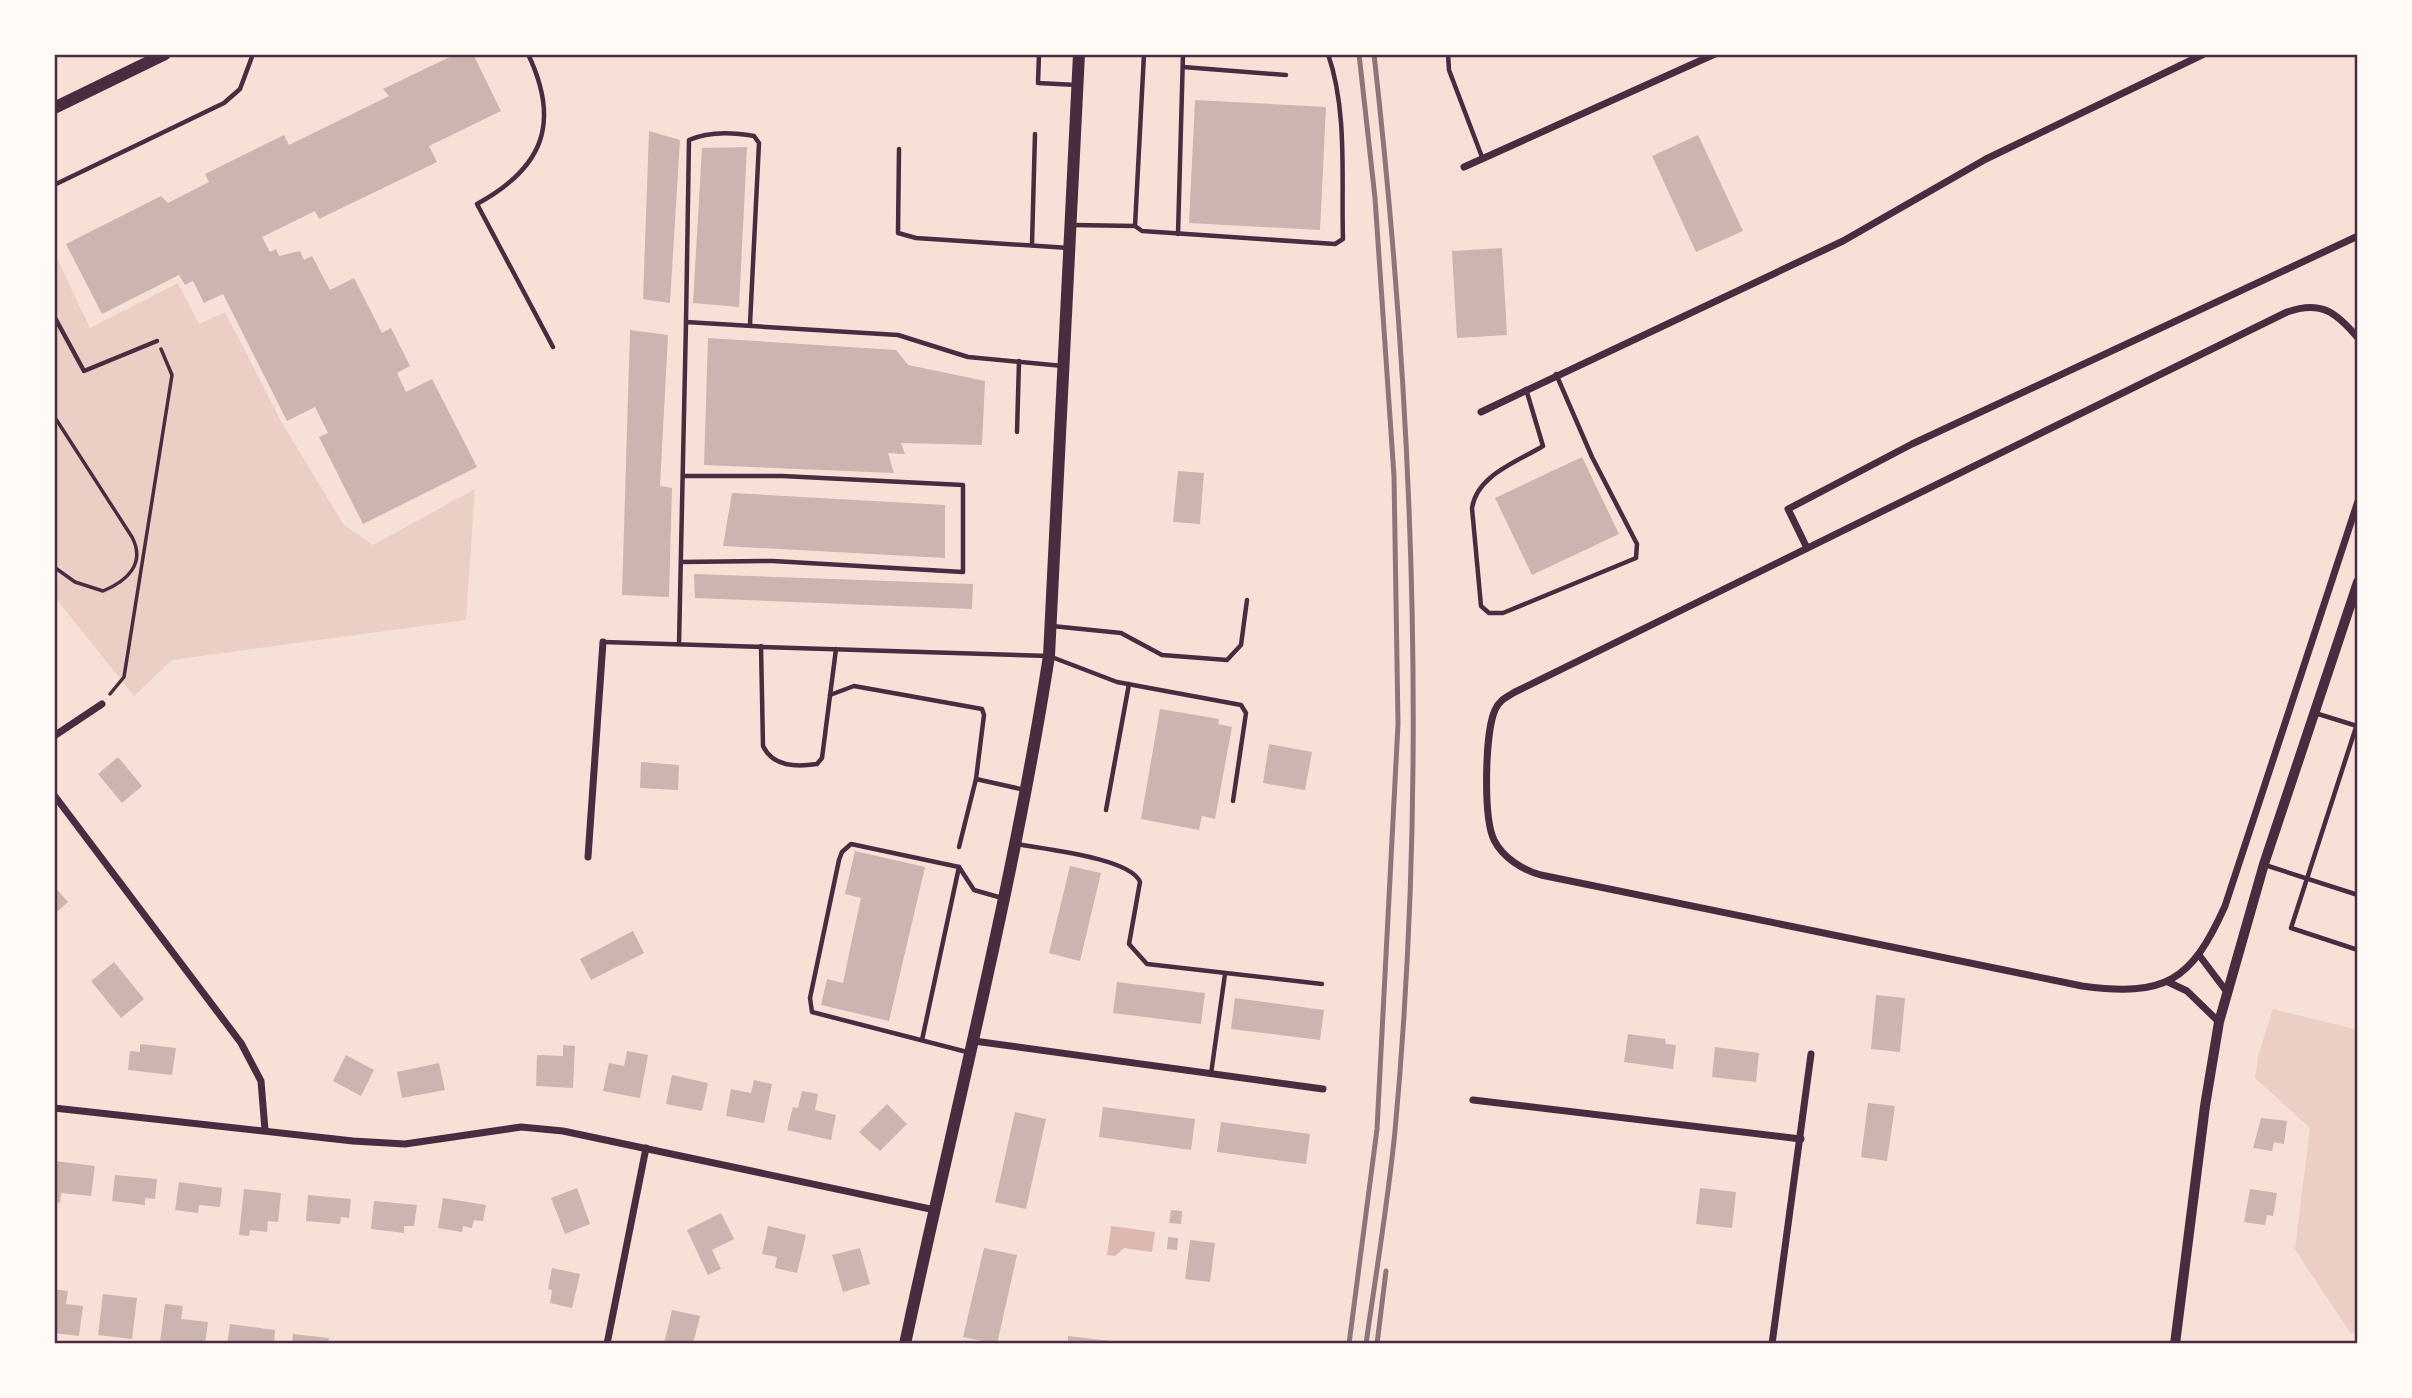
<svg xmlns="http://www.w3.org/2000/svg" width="2412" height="1398" font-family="Figtree,sans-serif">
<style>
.green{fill:#ebcfc5}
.water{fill:#dcb8b0}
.building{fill:#ccb4b1}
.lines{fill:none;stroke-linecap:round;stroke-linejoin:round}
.path{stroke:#4a2c40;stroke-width:3.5}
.service{stroke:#4a2c40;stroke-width:4.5}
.minor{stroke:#4a2c40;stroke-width:7}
.tertiary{stroke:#4a2c40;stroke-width:10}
.secondary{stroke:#4a2c40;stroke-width:12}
.rail{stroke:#8f747c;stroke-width:5}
.neatline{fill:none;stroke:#4a2c40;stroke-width:2.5}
</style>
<rect width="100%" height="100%" fill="#f7e1d7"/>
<g class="green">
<path d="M54,252L90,328L178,283L199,324L225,312L282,423L344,525L373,545L475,489L466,620L172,660L134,696L54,596Z"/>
<path d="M2273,1009L2358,1030V1330L2351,1334L2295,1249L2310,1128L2255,1078L2258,1056Z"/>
</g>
<path class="water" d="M1111,1226L1155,1232L1152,1252L1124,1248L1115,1256L1107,1255Z"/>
<g class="building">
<path d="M456,54H473L501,111L429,146L437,162L319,219L315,211L262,237L270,252L276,249L279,256L300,251L304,260L312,256L330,290L354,278L382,333L391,328L410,366L397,373L406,392L432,379L477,467L363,524L319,437L328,433L315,407L287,421L223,294L204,303L193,281L185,285L179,275L102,314L66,244L161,196L168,203L209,182L205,174L284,135L289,145L389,96L383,89Z"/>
<path d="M1195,100L1326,107L1320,230L1189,223Z"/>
<path d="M649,131L680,140L670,303L643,299Z"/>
<path d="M1698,135L1743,231L1696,252L1652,156Z"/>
<path d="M747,147L739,307L693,303L702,148Z"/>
<path d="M1502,248L1507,335L1457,338L1452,251Z"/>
<path d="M630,330L668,335L660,486L672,488L669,597L622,595Z"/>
<path d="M708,338L896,350L908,365L985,381L982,445L901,443L905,454L888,453L894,473L704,465Z"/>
<path d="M1582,457L1619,534L1532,575L1495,498Z"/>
<path d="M1178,471L1204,473L1200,524L1173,522Z"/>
<path d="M732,493L945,505V558L723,546Z"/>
<path d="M694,574L973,584L972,609L695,598Z"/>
<path d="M1160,709L1219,719L1218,724L1232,727L1215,819L1202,816L1199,830L1141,819Z"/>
<path d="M1269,744L1312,752L1305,790L1263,783Z"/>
<path d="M118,757L142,786L122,803L98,774Z"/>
<path d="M641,762L679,765L678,790L640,788Z"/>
<path d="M855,851L925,867L889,1021L821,1005L827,979L843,983L850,949L861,898L845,894Z"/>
<path d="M1070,866L1101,873L1080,961L1049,953Z"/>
<path d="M54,886L68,902L54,914Z"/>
<path d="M633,931L644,953L591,980L580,959Z"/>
<path d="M114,962L144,999L121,1018L91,981Z"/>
<path d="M1117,982L1205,993L1201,1024L1113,1013Z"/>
<path d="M1876,995L1905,998L1900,1052L1871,1049Z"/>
<path d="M1235,998L1324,1010L1320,1040L1231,1029Z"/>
<path d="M1628,1034L1665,1039L1666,1044L1676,1045L1673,1069L1624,1062Z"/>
<path d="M140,1044L176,1048L172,1075L128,1070L130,1051L140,1052Z"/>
<path d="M563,1045L575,1046L573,1088L536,1086L537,1055L563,1056Z"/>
<path d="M1715,1047L1759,1053L1756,1082L1712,1077Z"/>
<path d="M627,1051L648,1055L640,1098L603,1091L609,1063L624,1066Z"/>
<path d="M346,1055L374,1070L361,1096L333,1081Z"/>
<path d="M439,1063L445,1090L402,1098L397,1072Z"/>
<path d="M672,1075L708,1083L702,1111L666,1104Z"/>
<path d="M754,1080L772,1084L764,1123L726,1116L731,1089L751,1093Z"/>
<path d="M802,1091L818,1094L815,1110L836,1115L831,1140L787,1130L793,1107L798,1108Z"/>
<path d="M1868,1103L1895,1106L1887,1161L1861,1157Z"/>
<path d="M887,1104L907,1124L880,1151L859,1132Z"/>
<path d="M1103,1107L1195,1119L1191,1150L1099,1137Z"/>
<path d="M1015,1112L1046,1119L1026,1209L995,1202Z"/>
<path d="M2261,1118L2287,1121L2284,1144L2274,1142L2272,1151L2253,1148Z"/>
<path d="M1221,1122L1310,1134L1306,1164L1217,1152Z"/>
<path d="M54,1161L95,1166L91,1196L61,1193L60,1203L54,1202Z"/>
<path d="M115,1175L157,1179L155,1199L145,1198V1205L112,1201Z"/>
<path d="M179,1182L222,1188L220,1207L199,1205L198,1213L175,1210Z"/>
<path d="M577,1188L590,1224L565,1234L551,1198Z"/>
<path d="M1700,1188L1736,1192L1732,1228L1696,1224Z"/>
<path d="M244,1189L281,1193L278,1222L268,1221L267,1232L250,1230L249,1236L239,1235Z"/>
<path d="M2250,1189L2277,1193L2273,1216L2267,1215L2265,1225L2244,1222Z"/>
<path d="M308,1195L351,1199L349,1218L341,1217L340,1224L306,1221Z"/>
<path d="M443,1198L486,1205L483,1221L474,1220L472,1228L463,1226L462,1232L438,1228Z"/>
<path d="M374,1201L417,1205L414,1226H404V1233L371,1229Z"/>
<path d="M1171,1210L1182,1211L1181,1224L1169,1223Z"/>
<path d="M721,1213L734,1239L712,1250L721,1269L708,1275L687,1230Z"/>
<path d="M768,1226L806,1235L797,1273L775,1268L777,1257L762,1254Z"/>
<path d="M1168,1237L1178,1238L1177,1250L1167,1249Z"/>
<path d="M1190,1240L1215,1243L1210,1282L1185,1279Z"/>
<path d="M860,1248L870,1284L843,1292L832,1255Z"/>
<path d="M984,1248L1017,1255L997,1344L963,1337Z"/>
<path d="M552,1268L580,1274L572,1308L550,1303L552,1290L548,1289Z"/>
<path d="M54,1289L68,1291L66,1304L83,1306L79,1336L54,1333Z"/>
<path d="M103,1294L137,1298L132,1339L98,1335Z"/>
<path d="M165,1304L183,1306L181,1319L208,1322L205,1344L160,1342Z"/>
<path d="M672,1310L700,1316L693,1344H664Z"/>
<path d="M230,1324L275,1330L274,1344H227Z"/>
<path d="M293,1334L329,1338L328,1344H292Z"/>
<path d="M1068,1336L1119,1342V1344H1068Z"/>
</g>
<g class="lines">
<g class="path">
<path d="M54,416L132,537C146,564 127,581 103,591L75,582L54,567"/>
<path d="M110,694L124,677L172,375L161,349"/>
</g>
<g class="service">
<path d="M528,54C561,123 543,168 477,204L553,347"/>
<path d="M1039,54L1038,83L1077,85"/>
<path d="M1448,54L1449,70L1482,157"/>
<path d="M1183,67L1286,75"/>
<path d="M899,149L898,233L916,238L1069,248"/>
<path d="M54,185L224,103L240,89L253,54"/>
<path d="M1072,225L1135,226L1142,231L1335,244L1343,239C1341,180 1348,112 1328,54"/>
<path d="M1135,226L1144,54"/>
<path d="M1178,234L1183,54"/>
<path d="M1032,244L1035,134"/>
<path d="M54,316L84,371L157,341"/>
<path d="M686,322L689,140C709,131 732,132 754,136L759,143L750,324"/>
<path d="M1526,389L1543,446C1517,462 1477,475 1472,508L1481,606L1489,613H1503L1636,558L1637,544L1592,457L1556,374"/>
<path d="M1017,432L1019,361"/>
<path d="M681,562L773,561L963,572V485L782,476H683"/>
<path d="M1052,626L1121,633L1162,655L1227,660L1241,645L1247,600"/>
<path d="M603,642L1049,656L1117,682L1241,705L1246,713L1233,801"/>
<path d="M679,644L686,322L898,335L968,357L1063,366"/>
<path d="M761,646L763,746C773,767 796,767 817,764L822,758L836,649"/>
<path d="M830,695L854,686L982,709L984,715L976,779L1025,790"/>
<path d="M2315,713L2357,726"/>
<path d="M2358,721L2291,928L2358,950"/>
<path d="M1106,810L1129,684"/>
<path d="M1017,844C1043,849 1131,858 1140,882L1129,944L1147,964L1322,984"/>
<path d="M959,847L976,779"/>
<path d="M2265,865L2358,895"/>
<path d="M922,1040L959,867"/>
<path d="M967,1052L812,1012L810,998L839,860L842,852L851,844L959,867L974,890L1002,898"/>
<path d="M1211,1074L1225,974"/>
</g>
<g class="minor">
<path d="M1464,167L1715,54"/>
<path d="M2358,338C2336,312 2321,300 2287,312L1515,692C1507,697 1499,700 1495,710C1485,732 1483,817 1494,840C1503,858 1523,870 1541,875L2082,986C2165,997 2191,982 2225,906L2358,501"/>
<path d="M1481,412L1843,241L1986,159L2204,54"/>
<path d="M1807,548L1788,509L1912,444L2358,236"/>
<path d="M54,736L102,704"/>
<path d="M54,795L241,1043L261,1081L265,1130"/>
<path d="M588,857L603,642"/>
<path d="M2199,955L2227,992"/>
<path d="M2168,982L2187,991L2219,1022"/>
<path d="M974,1041L1323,1089"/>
<path d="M1473,1100L1801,1139"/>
<path d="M54,1108L353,1141L405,1144L521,1127L563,1131L935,1210"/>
<path d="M607,1344L646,1148"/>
<path d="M1772,1344L1811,1054"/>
</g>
<path class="tertiary" d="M2175,1344L2205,1106L2219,1022L2264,864L2358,582"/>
<g class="secondary">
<path d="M54,108L165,54"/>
<path d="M905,1344C954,1115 1013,887 1049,656L1079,54"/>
</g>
<g class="rail">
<path d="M1349,1344L1377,1129L1398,724L1394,476L1375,198L1359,54"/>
<path d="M1366,1344C1376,1273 1388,1202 1395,1131C1428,773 1414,411 1374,54"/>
<path d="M1377,1344L1386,1271"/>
</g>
</g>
<rect width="2412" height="1398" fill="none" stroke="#fffaf5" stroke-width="112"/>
<rect x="56" y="56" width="2300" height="1286" class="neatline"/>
</svg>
